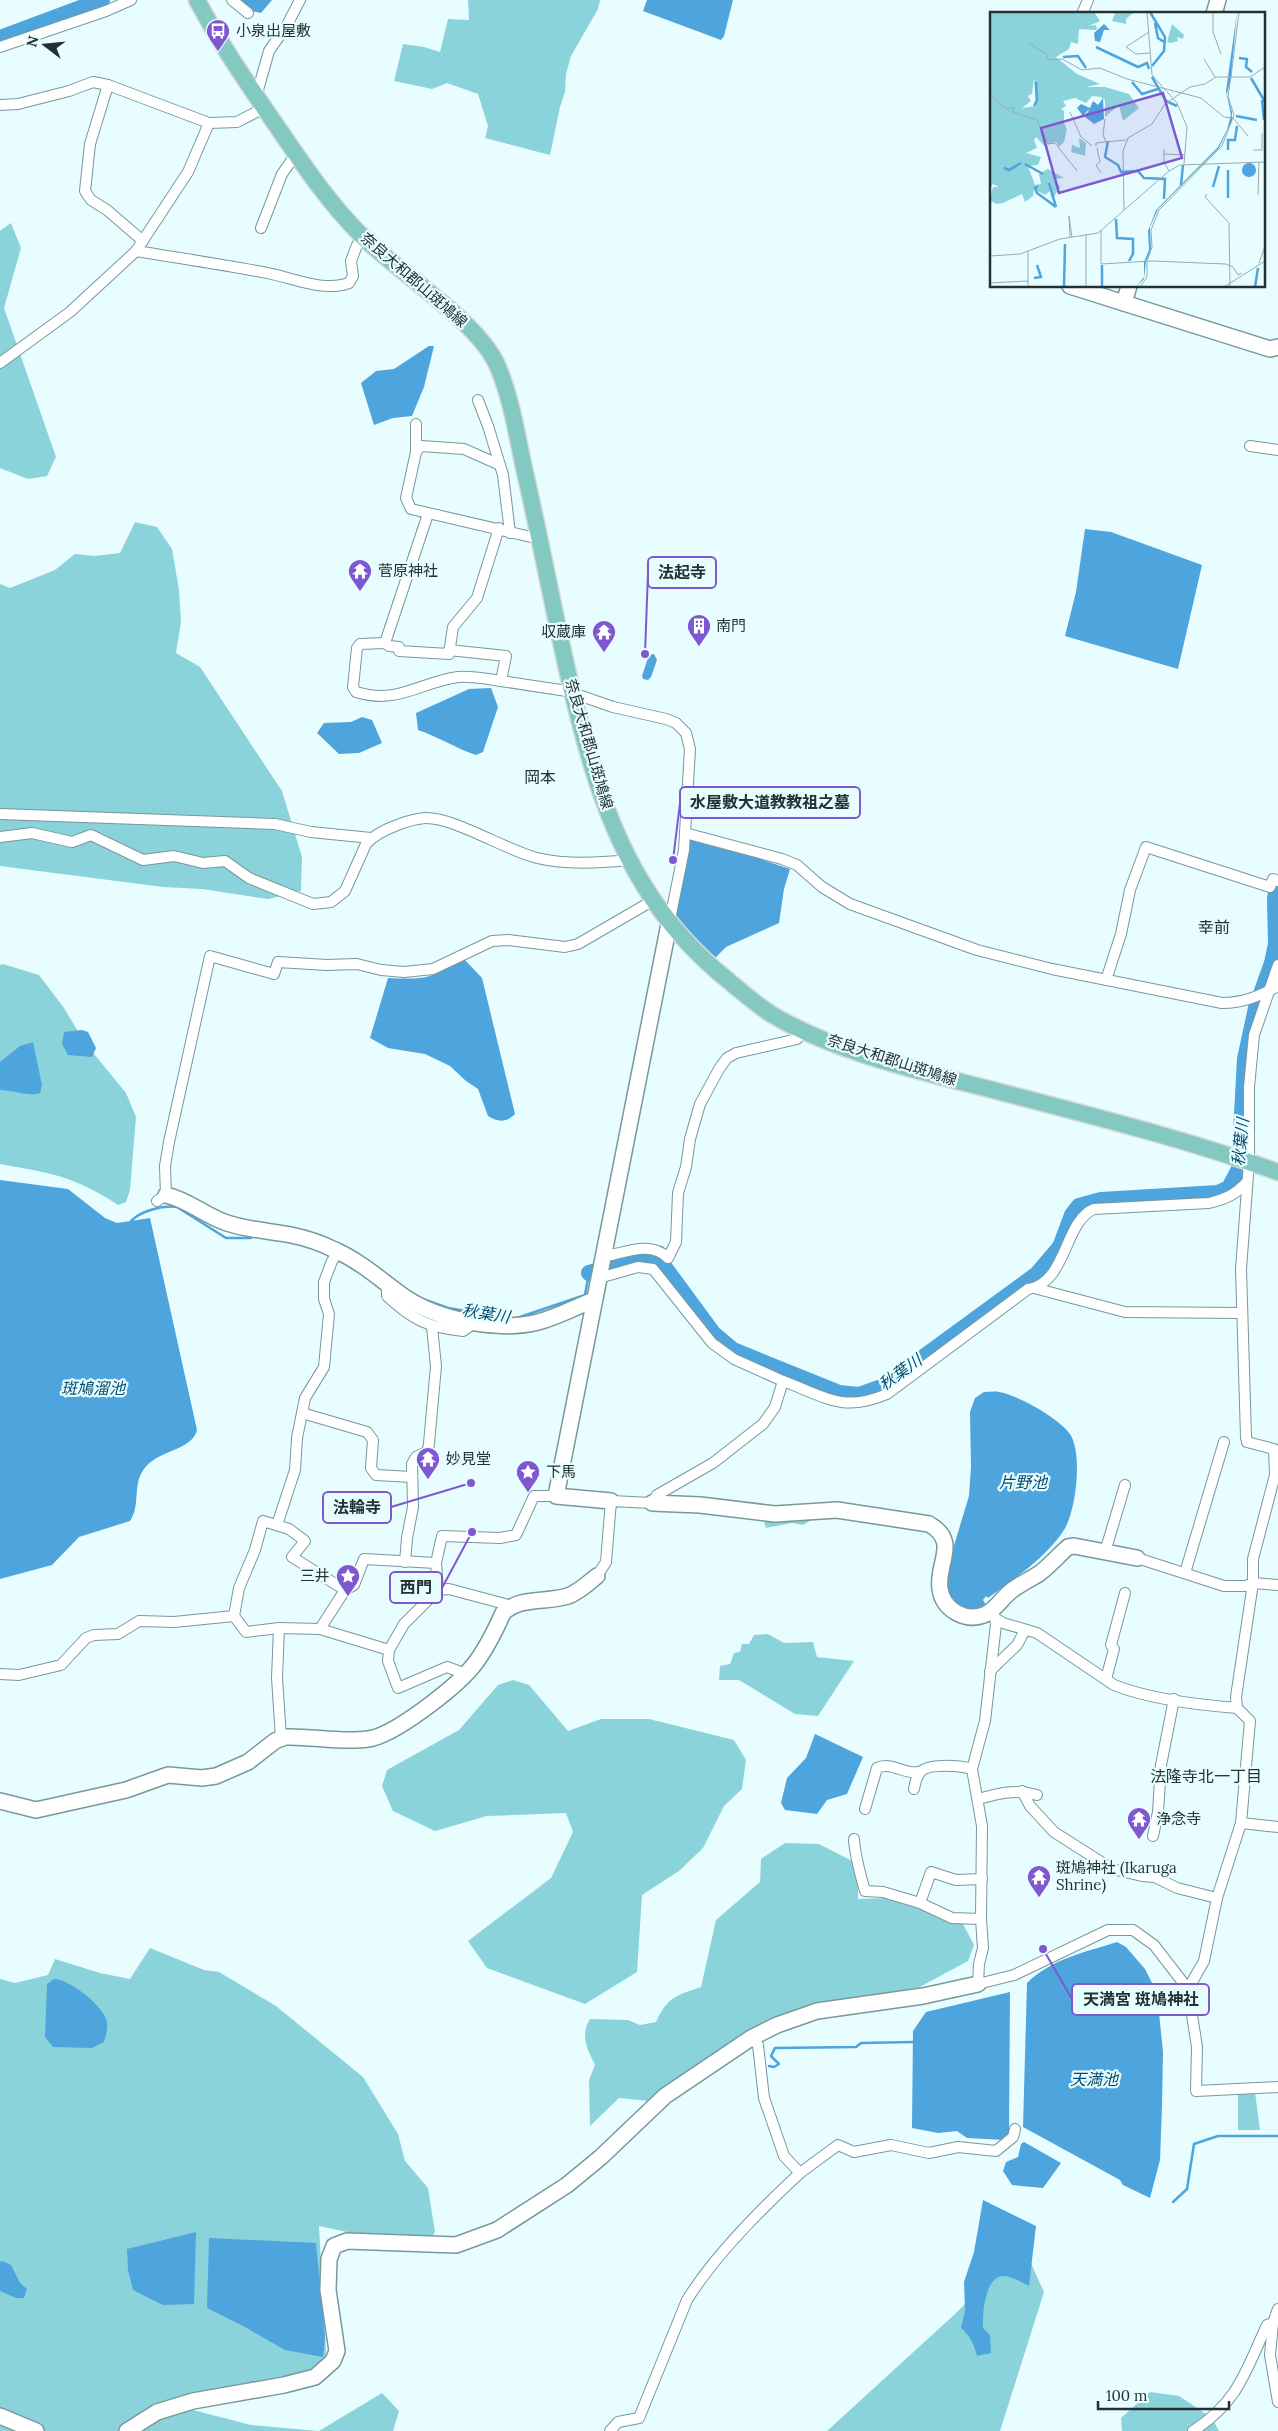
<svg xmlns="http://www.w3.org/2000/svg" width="1278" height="2431" font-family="Lora,'Noto Sans JP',serif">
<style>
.green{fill:#8bd3da}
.water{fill:#4ea4dc}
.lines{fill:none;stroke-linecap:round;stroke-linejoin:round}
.stream{stroke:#4ea4dc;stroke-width:2.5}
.river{stroke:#4ea4dc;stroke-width:16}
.street-casing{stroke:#78989b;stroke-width:12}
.secondary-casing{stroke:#78989b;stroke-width:18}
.primary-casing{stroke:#d8dada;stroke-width:19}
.street{stroke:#fff;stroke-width:10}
.secondary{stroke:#fff;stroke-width:15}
.primary{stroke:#83c9c2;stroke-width:16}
.labels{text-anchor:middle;stroke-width:4.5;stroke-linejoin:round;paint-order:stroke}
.poi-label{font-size:15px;fill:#243132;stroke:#e8fdff;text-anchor:start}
.street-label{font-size:15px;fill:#243132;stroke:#e8fdff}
.neighbourhood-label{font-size:16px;fill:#243132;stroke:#e8fdff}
.water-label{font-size:16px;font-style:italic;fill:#054b70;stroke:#e8fdff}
.inset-river{fill:none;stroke:#4ea4dc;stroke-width:2.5}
.inset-road{fill:none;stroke:#9aabad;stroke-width:1}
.view{fill:#7e57d1;fill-opacity:0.15;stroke:#7e57d1;stroke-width:2.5}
.inset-edge{fill:none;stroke:#243132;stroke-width:2.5}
.leader{fill:none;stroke:#7e57d1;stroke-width:2}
.callout-dot{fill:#7e57d1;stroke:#e8fdff;stroke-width:2}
.callout{fill:#e8fdff;stroke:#7e57d1;stroke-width:2}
.callout-label{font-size:16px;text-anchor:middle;font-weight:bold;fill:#243132}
</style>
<rect width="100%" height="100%" fill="#e8fdff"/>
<g class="green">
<path d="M468,0H600L598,9L571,56L566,74L565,92L560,107L550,155L485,138L488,126L478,94L447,83L432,89L394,81L403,44L424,47L440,52L448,19L469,20Z"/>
<path d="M11,223L21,248L4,308L56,457L47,476L28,479L0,468V231Z"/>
<path d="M135,522L157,527L172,549L179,590L181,622L176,653L200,667L282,791L302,857L301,891L268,899L202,889L163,887L0,866V584L10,588L55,570L75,554L95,556L120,553Z"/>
<path d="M3,964L39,975L64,1008L85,1043L126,1093L136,1117L130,1190L126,1202L118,1205C74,1176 51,1173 0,1164V965Z"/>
<path d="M813,1519L803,1525L792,1523L766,1528L764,1522Z"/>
<path d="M768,1634L784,1643L813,1642L817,1657L854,1661L818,1716L795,1714L739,1680H719L720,1666L730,1664L734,1653L740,1652L742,1644H749L754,1635Z"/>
<path d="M513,1680L529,1685L568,1731L601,1719H649L734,1740L746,1760L742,1789L724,1806L703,1848L679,1871L642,1895L637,1972L585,2004L487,1968L468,1941L551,1878L573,1832L566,1813L487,1816L435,1831L393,1811L382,1786L387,1770L459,1730L498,1685Z"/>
<path d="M785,1843L819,1844L858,1864V1899L887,1898L928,1908L963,1924L974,1945L968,1961L905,1995L805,2010L649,2101L619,2098L590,2126L589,2080L595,2065C587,2049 580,2035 590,2019L628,2020L640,2025L656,2022C668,1996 676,1996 701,1987L716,1920L760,1882L761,1859Z"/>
<path d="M150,1948L204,1970L219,1972L276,2006L363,2077L398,2134L405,2161L428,2188L435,2232L428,2243L379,2239L319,2226L327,2368L324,2380L193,2410L251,2425L319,2431H0V1979L15,1983L48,1975L55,1959L100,1973L130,1979Z"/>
<path d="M1255,2092L1260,2130H1238V2093Z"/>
<path d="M1028,2257L1044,2292L1000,2431H827L955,2314L1005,2264Z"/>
<path d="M1150,2392L1179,2396L1212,2418L1219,2431H1122L1121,2418Z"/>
<path d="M382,2393L399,2411L393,2431H319Z"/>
</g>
<g class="water">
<path d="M238,0H272L261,13L251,11Z"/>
<path d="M647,0H733L724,36L721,40L643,11Z"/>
<path d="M429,346H434L424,387L412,416L393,418L374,425L361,383L376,371L394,369Z"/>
<path d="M1085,529L1111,532L1202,565L1178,669L1065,636L1076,592Z"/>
<path d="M654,654L657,660L651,677L648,680L643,679L642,676L649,655Z"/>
<path d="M491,688L498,707L483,752L476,755C455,748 439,737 418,730L416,713L469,689Z"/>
<path d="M362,717L372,720L382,743L359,753L339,754L317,733L324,723L351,722Z"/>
<path d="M690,840L751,856L790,869L784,889L779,923L726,947L713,960L675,918Z"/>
<path d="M464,959L482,978L515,1114C506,1123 498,1122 488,1116L478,1089L466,1081L450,1066L425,1054L388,1048L370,1038L388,978C426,980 432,978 464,959Z"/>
<path d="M82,1030L88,1032L96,1048L92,1057L68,1055L62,1044L64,1032Z"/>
<path d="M33,1042L42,1085L40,1093C29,1097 13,1090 0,1090V1062L20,1046Z"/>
<path d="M0,1180L68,1189L105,1218L117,1223L150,1218L197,1430C192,1451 157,1450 144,1469C132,1485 141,1505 130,1521L79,1537L52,1565L0,1579Z"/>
<path d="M984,1392C989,1392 995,1391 999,1392C1018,1395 1060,1419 1070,1434C1083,1454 1076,1511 1064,1530C1045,1559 1015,1578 988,1598L986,1596L983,1600L985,1603L983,1609L960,1611L947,1599L946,1572L969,1496L971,1467L970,1412L975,1398Z"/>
<path d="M815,1734L863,1757L847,1794L827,1800L817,1814L785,1810L781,1803L787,1778L806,1758Z"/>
<path d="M1117,1942L1126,1947L1145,1969L1157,1993L1163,2052L1162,2106L1160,2160L1150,2198L1123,2185L1120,2180L1023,2127L1027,1983C1051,1959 1086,1952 1117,1942Z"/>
<path d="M54,1979C69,1979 101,2004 106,2019C109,2026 106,2035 104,2042L92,2048L53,2047L45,2037L47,1984Z"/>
<path d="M1010,1992L1009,2132L1004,2140L967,2138L957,2131L938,2133L912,2128L913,2031L926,2012Z"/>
<path d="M1024,2142L1061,2163L1043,2188L1012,2185L1003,2171L1006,2162L1018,2157L1021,2144Z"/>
<path d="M983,2200L1036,2226L1029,2286C1021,2282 1011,2276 1003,2276C985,2276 982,2316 983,2328L990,2335L991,2353L977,2356C974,2344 970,2336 961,2328L965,2311L964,2282L974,2252Z"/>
<path d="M196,2232L194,2304L163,2305L133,2290L128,2270L127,2249Z"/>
<path d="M209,2238L316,2243L325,2338L323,2357L285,2350L243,2326L207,2308Z"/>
<path d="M2,2261L11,2265L20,2283L27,2289L24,2298H16L0,2291V2262Z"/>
</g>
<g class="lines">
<g class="stream">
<path d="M131,1221C141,1211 162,1205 177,1207L226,1238H251"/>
<path d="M420,1298L448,1308L507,1318"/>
<path d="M517,1318L585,1295L589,1273"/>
<path d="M769,2066L774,2067L779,2064L771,2056L775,2048L856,2047L861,2043L913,2042"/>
<path d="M1173,2202L1187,2189L1194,2144L1218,2136H1278"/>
</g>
<g class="river">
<path d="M0,38L102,0"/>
<path d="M589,1273L644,1258H652L663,1265L713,1333L733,1350L839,1393L859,1395L884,1386L1037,1274L1060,1247L1072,1215L1079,1206L1101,1200L1218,1193L1229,1188L1239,1169L1245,1059L1256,1008L1272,963L1276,944L1275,898L1278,885"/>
</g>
<g class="street-casing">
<g id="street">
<path d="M232,0L248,13"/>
<path d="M1082,14L1088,0"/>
<path d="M0,47L106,11L131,0"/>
<path d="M108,85L90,144L85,191L91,200L107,210L143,241"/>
<path d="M256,97L269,51L287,25L300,0"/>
<path d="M0,105L18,104L69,91L93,82L108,85L209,123L237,122L264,108"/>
<path d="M261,228L282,174L296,154"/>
<path d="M136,251C178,258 220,264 262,272C289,276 322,293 349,283L353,276L351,261L357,245"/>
<path d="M0,363L70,312L136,251L188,172L209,123"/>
<path d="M478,400L488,426L503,475L510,533"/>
<path d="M416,424V452L406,498L411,509L540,539"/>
<path d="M1250,446L1278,450"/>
<path d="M416,452L421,446L464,449L500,465"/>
<path d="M499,528L477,598L453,627L449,654L399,651V647L389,646L385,643L360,644L357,648L353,687L356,692C398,705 420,682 458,677C473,676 487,679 501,681"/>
<path d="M385,643L428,514"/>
<path d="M449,650L506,656L501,681L567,691L613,707L666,719L676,723L686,733L690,749L684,850L669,924"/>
<path d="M0,814L275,824L311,832L371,838"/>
<path d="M685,833L782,859L797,865L822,887L850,904L977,950L1052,969L1222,1003C1243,1003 1260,996 1278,986"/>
<path d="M0,837L32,833L72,842L91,835L143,860L174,856L203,863L225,861L249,878L313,904L331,902L345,891L366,844C374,835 384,830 395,826C404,822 415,819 425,818C454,817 505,850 537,858C567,865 598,863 629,860"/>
<path d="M1106,980L1121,934L1130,890L1146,847L1270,887L1273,879L1278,881"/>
<path d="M157,1201L166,1195L165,1166L169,1142L210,956L274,974L278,962L327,965L357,964L381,970L404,972L433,969L492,941L508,940L565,947L578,944L652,901"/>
<path d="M603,1257C624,1253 651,1240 668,1258L676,1242L678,1193L686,1167L690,1139L700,1104L719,1069L727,1058L736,1053L797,1039L804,1030"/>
<path d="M599,1278L638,1267L653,1269L712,1343L734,1359L783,1381"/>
<path d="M387,1283V1296C413,1320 427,1327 463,1331L476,1322"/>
<path d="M1034,1288L1125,1312L1242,1313"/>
<path d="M302,1413L367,1432L373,1440L371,1468L376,1475L412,1477"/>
<path d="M277,1525L295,1470L297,1438L305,1398L324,1367L329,1314L324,1299V1282L332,1261L339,1251"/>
<path d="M1105,1552L1125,1485"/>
<path d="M1137,1558L1224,1586H1246L1253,1583L1278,1585"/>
<path d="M405,1562L407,1538L413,1507L412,1464L416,1457L428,1451L429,1443L436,1366L432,1327"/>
<path d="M436,1563L438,1590"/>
<path d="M1185,1573L1224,1442"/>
<path d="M597,1576L606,1562L611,1501L652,1503L657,1495L713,1463L763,1424L775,1407L783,1381C826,1397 842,1413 887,1394L1028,1289C1067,1283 1064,1221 1094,1209L1209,1203C1226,1199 1236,1194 1247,1182"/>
<path d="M990,1612L995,1618L996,1624L985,1721L972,1769L982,1826L981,1919L983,1948L979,1964L978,1984L1014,1975L1108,1930H1133L1154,1945L1188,1989L1197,2047L1196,2091L1278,2087"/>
<path d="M995,1618L1003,1623L1037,1633L1114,1685C1149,1699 1199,1705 1237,1708L1250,1721L1241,1823L1217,1898L1204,1961L1188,1989"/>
<path d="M279,1628L246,1632L234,1616L239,1588L255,1550L263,1521L289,1529L305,1541L292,1557L345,1590"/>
<path d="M320,1629L389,1650"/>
<path d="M990,1671L1017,1645L1025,1630"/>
<path d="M0,1674L19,1675L61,1665L86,1638L94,1635L118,1634L139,1621L174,1622L234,1616"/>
<path d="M466,1674L447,1667L398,1688L388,1661L389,1650L404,1624L438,1590L449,1589L505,1604L509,1608"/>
<path d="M1106,1679L1114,1649L1111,1645L1125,1593"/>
<path d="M1237,1708L1236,1697L1253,1583V1559L1275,1475L1274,1449L1247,1442L1246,1437L1241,1269L1249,1162V1087L1254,1035L1278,965"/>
<path d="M281,1738L277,1678L279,1628L320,1629L345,1590L354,1585L364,1559L436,1563L442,1536L500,1538L516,1535L534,1496H556"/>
<path d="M914,1789C915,1784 916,1778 919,1774C925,1762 961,1766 972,1769"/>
<path d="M1022,1791L1030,1806L1054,1832L1112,1869L1142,1876L1155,1877L1177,1888L1217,1898"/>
<path d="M978,1799C1000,1793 1015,1789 1037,1795"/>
<path d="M865,1809L877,1768C892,1761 904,1775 919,1772"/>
<path d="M1241,1823L1278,1827"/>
<path d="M1153,1836L1158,1812L1161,1765L1174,1699"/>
<path d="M854,1839C855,1857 860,1873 865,1891L883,1892L920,1903L931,1872L956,1880L982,1879"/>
<path d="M920,1903L952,1918L981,1919"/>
<path d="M800,2173L838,2145L854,2152L891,2145L929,2153L958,2147L996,2151L1013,2137L1015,2129"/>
<path d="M1273,2323L1270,2355L1278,2402"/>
<path d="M610,2431L618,2422L639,2418L687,2300C715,2255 761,2209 800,2173L784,2156L764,2098L758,2045L751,2038"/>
<path d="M1193,2431C1239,2401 1245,2372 1267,2325L1273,2323L1278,2309"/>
</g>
</g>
<g class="secondary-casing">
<g id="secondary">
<path d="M1214,14L1218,0"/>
<path d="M1070,286L1270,349L1278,347"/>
<path d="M1124,303L1129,286"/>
<path d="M166,1195C189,1200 205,1216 227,1223C248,1230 270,1231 291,1235C307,1238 323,1244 337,1251C363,1263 383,1282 406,1298C439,1320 499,1332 538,1322C557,1317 575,1307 594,1300"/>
<path d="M611,1501L556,1496L669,924"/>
<path d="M652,1503L700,1505L775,1514L837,1510L929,1524C960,1542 936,1563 940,1589C943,1610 966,1623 986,1614C996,1609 1002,1598 1011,1591C1020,1584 1031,1579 1040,1573C1050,1565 1059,1555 1068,1547L1074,1546L1137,1558"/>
<path d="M0,1801L36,1810L126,1790L168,1775L202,1778L216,1776L248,1762L275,1741L285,1737C312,1736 341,1743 368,1739C394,1736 456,1687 473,1666C486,1650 495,1631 503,1613C521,1596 546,1603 568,1596C579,1592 587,1584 597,1576"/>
<path d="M0,2416L36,2431"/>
<path d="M127,2431L157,2412L193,2401L284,2385L315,2377L333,2361L337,2351L328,2290L329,2259L334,2246L347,2241L456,2245L497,2230L567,2185L601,2157L665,2096L751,2038L777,2025L817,2011L923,1996L978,1984"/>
</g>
</g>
<g class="primary-casing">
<path id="primary" d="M197,0C220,44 248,84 276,125C302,163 328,202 361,235C398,273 479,321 498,367C512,400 518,442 526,477C548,573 564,672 592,766C619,854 657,924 730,982C743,993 757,1005 771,1014C834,1052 922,1072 993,1090C1089,1115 1185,1139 1278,1172"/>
</g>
<use href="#street" class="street"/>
<use href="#secondary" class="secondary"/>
<use href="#primary" class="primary"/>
</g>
<defs>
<g id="bus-pin" transform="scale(1.25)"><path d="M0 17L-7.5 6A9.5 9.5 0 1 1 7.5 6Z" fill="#7e57d1" stroke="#e8fdff"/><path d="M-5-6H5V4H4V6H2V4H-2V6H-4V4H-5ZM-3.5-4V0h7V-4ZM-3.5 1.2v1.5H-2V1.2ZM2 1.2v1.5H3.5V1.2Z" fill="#fff"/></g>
<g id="temple-pin" transform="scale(1.25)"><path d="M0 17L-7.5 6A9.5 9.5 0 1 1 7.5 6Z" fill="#7e57d1" stroke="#e8fdff"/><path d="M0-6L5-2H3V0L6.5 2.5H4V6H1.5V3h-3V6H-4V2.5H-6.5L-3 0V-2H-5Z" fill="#fff"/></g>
<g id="building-pin" transform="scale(1.25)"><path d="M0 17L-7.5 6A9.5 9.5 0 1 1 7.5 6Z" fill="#7e57d1" stroke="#e8fdff"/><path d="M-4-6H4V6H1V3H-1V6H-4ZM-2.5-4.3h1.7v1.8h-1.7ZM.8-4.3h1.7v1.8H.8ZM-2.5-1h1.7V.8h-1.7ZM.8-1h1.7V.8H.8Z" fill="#fff"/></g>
<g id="sight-pin" transform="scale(1.25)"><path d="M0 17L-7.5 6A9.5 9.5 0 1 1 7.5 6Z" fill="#7e57d1" stroke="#e8fdff"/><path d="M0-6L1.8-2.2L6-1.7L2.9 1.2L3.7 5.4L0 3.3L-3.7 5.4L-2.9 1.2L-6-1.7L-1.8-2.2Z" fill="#fff"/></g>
</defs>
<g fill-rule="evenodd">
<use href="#bus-pin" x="218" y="31"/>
<use href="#temple-pin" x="360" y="571"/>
<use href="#building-pin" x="699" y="626"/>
<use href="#temple-pin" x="604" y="632"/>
<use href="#temple-pin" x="428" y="1459"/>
<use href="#sight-pin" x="528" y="1472"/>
<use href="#sight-pin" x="348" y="1576"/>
<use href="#temple-pin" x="1139" y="1819"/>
<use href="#temple-pin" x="1039" y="1877"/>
</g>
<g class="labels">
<g class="poi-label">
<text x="236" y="36">小泉出屋敷</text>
<text x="378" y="576">菅原神社</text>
<text x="716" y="631">南門</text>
<text x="586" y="637" text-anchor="end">収蔵庫</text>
<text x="446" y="1464">妙見堂</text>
<text x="546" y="1477">下馬</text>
<text x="330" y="1581" text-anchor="end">三井</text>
<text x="1156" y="1824">浄念寺</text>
<text x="1056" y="1873">斑鳩神社 (Ikaruga<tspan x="1056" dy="17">Shrine)</tspan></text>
</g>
<g class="street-label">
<text transform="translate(414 280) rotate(41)" y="5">奈良大和郡山斑鳩線</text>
<text transform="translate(589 744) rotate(74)" y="5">奈良大和郡山斑鳩線</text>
<text transform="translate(892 1060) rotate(18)" y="5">奈良大和郡山斑鳩線</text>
</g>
<g class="neighbourhood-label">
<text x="540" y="783">岡本</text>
<text x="1214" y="933">幸前</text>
<text x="1206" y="1782">法隆寺北一丁目</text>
</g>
<g class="water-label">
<text transform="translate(1240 1142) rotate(-84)" y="6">秋葉川</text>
<text transform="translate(486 1313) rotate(9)" y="6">秋葉川</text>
<text transform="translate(900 1372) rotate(-36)" y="6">秋葉川</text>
<text x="93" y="1394">斑鳩溜池</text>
<text x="1023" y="1488">片野池</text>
<text x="1094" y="2085">天満池</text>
</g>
</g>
<g transform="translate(990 12)">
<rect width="275" height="275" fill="#e8fdff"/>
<path d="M0,0H104L110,9L99,14L106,13L107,18L89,17L88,32L81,30L79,37L66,45L87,62L110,72L96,75H115L139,82L149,96L133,109L129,93L115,105V88L111,85L102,84L96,91L85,86L73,89L76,94L71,97L74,99V111L77,117L74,130L69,135L66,130L58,132L55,129L58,135L56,136L46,125L44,128L47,136L36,141L51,145L48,153L38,154L45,173L51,172L49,162L58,157L74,166L65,167L70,175L62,188L60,179L55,183L44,177L43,184L35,190L32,182L13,191L6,192L0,188L3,175H9L3,172L0,175ZM44,66L46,94L32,96L41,89L38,84L42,82ZM144,0L136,7V12L122,9L125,1ZM182,12L194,23L193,27L187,25L188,29L181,31L177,30ZM89,126L96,131L95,144L81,140L82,133L90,136Z" fill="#8bd3da" fill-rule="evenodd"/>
<path d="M247,0L241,66L237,82L242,100V109L229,136L168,197L160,215L161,238L156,249L154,267L146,275L154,265V250L159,238L158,219L166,198L228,135L237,118L241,103L236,79ZM114,12L120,18H114L110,30L105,29L104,21ZM113,86L114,107L104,112L94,104L98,100L99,97L93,104L87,96L91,92L100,96L103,89L108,93ZM252 158a7 7 0 1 1 14 0a7 7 0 1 1-14 0Z" fill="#4ea4dc"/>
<path class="inset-river" d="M160,0L175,25L174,39L162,54M165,11L168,26L174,30M106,35L148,55L157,51L159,57M73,45L88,44L96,56M249,46L257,47L256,55L262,60M162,65L176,89L187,94M261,66L275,90M142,70L152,82L168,77M272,88L274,108M44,94L47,88L46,70M246,104L267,108M118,129L115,145L128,153L131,160L148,159L154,166L175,167L174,187M238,138V128H245L247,114M35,152L53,162M14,156L19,158L31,151M59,171L66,195M191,173L193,153M48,174L45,176L47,181L66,195M223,175L229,154M238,186V158M126,207L127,226L143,227V242L139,249M112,253V275M44,266L51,265L47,253M74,275L75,232M265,275L268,256"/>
<path class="inset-road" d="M157,0L162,63L187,91L197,115L194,152M223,0V20L231,42M159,20L136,35L146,42L160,41M38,31L55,41L59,48L72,47L92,58L110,56L137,67L211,86L234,105L243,106L258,124M214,47L225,65M241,65L249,0M0,82L16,97L24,95L23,100L47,108L58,132L65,131L87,159M80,100L91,125L102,134M115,107L113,123L116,130M106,134V131L136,128M107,136L110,150L106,153L111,161M174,137V150L179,159M263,138H272V121M174,142L195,143M217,182L215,185L239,211L240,275M268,183L269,150M134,198L133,139L138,126L162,112L175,92L200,75L215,72L226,65H260L275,55M169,198L232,134L244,103L238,84L241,65M111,218V252L162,249L236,252L243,255L248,263L252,261M80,226L79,204L82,225M0,244L30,242L70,227L108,221L179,159L190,153L275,150M269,251L275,234M0,271L38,269M38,275V239M96,275V223M150,275L157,265V249L162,235L161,218L169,198M234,275L275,249"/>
<path class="view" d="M173,81L192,146L69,181L51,116Z"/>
<rect width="275" height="275" class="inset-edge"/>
</g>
<path class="leader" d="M645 654L648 572M673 860L680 803M471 1483L391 1507M472 1532L442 1588M1043 1949L1072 1999"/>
<g class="callout-dot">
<circle cx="645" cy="654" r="5"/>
<circle cx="673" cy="860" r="5"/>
<circle cx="471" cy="1483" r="5"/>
<circle cx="472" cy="1532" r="5"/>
<circle cx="1043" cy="1949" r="5"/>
</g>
<g class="callout">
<rect x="648" y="557" width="68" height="31" rx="5"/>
<rect x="680" y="787" width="180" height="31" rx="5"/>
<rect x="323" y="1492" width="68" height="31" rx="5"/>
<rect x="390" y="1572" width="52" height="31" rx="5"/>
<rect x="1072" y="1984" width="137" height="31" rx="5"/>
</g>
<g class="callout-label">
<text x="682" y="578">法起寺</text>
<text x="770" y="808">水屋敷大道教教祖之墓</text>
<text x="357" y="1513">法輪寺</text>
<text x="416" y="1593">西門</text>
<text x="1141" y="2005">天満宮 斑鳩神社</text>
</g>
<g transform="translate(45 45) rotate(286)" stroke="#e8fdff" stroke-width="4" paint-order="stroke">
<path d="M0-4L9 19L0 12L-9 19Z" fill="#243132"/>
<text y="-8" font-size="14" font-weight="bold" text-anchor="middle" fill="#243132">N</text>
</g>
<path d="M1098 2401v8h131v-8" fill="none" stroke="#243132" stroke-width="2.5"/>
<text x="1106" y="2401" font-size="15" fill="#243132" stroke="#e8fdff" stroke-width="4" paint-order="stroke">100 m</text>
</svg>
